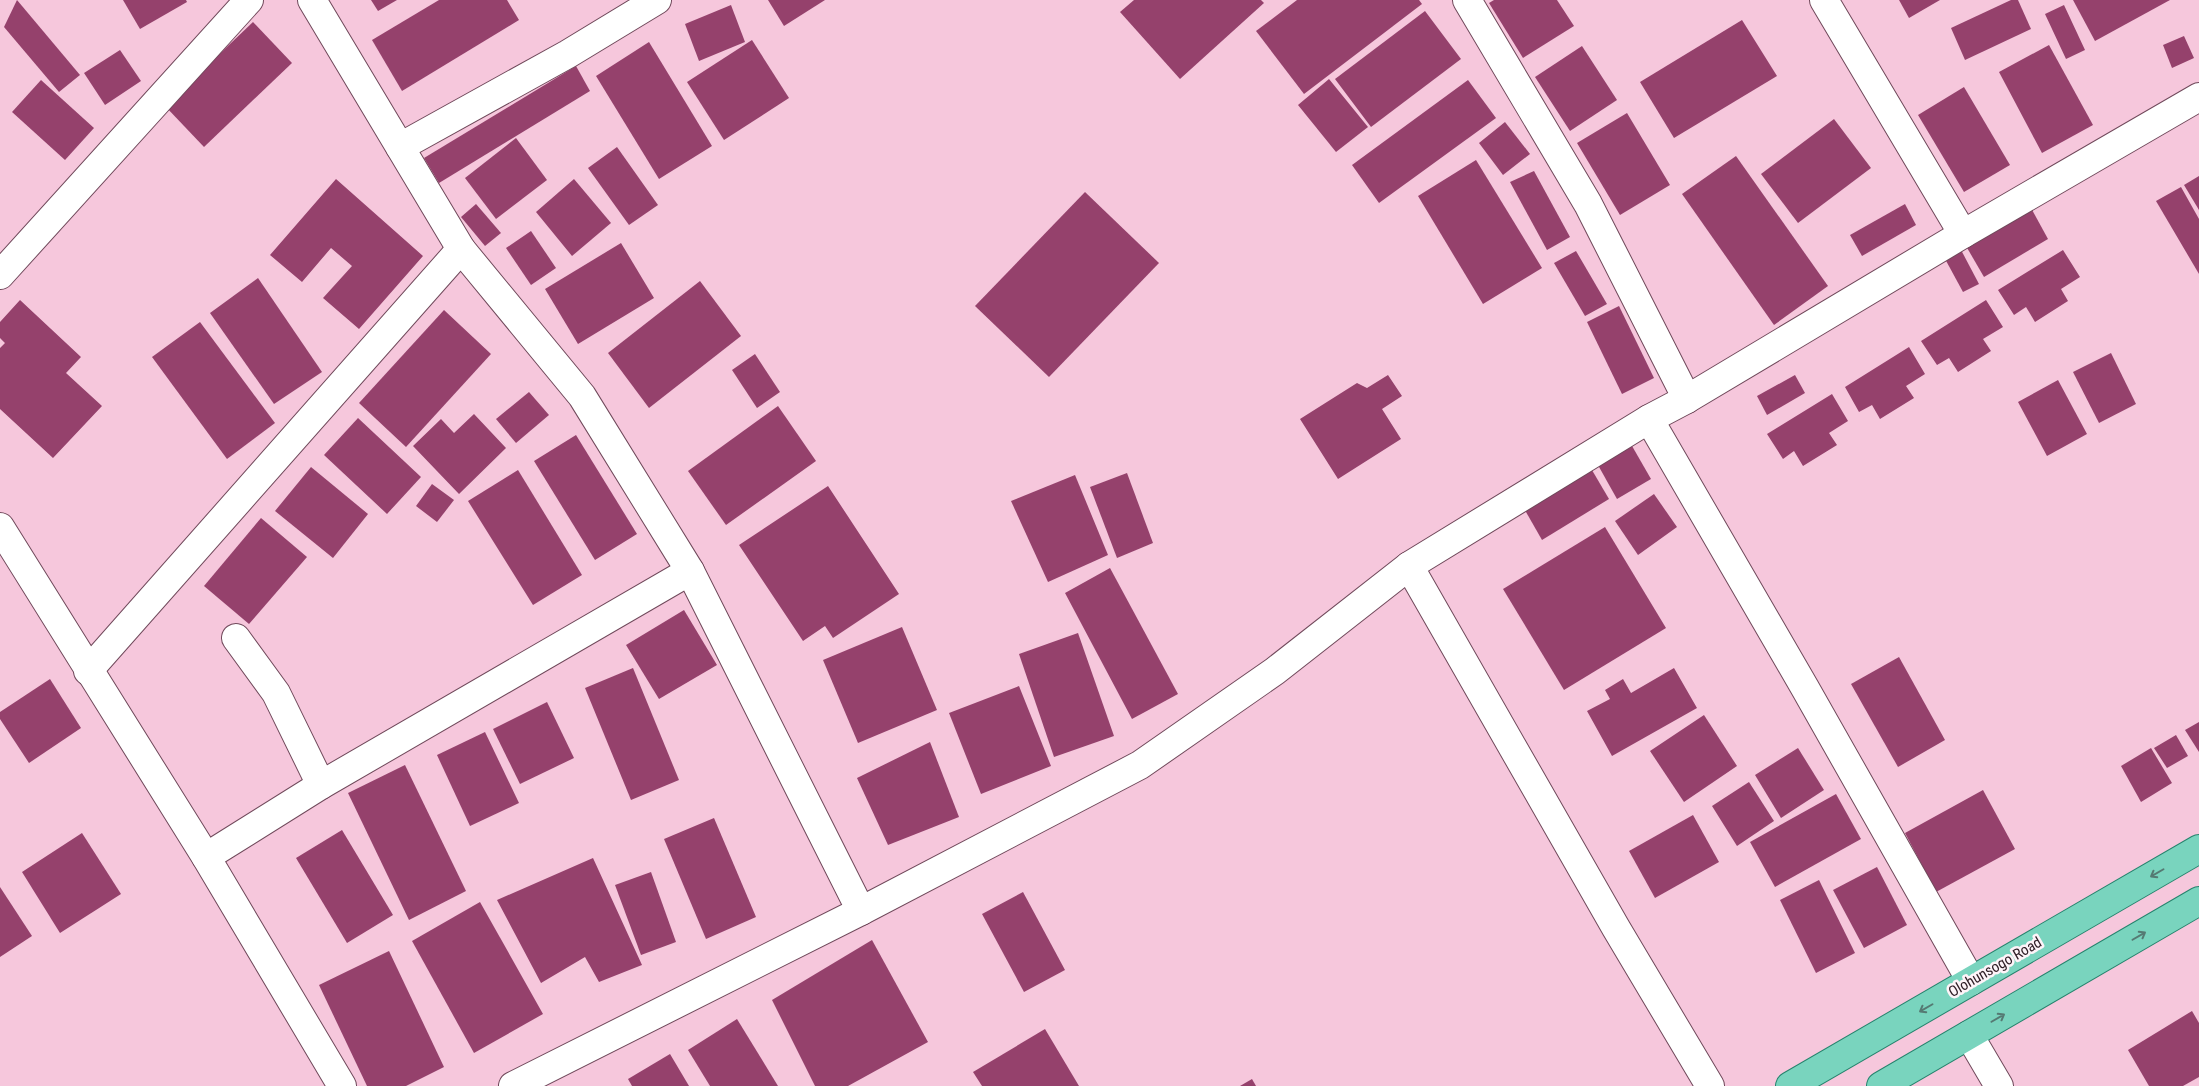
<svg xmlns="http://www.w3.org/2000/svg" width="2199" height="1086" font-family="'Roboto Condensed',sans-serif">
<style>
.building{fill:#95416c}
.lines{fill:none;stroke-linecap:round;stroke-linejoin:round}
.minor-casing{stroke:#70495b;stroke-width:30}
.primary-casing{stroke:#26836d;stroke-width:30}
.minor{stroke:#fff;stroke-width:28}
.primary{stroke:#79d4be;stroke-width:28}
.oneway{stroke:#557a73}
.labels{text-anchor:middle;stroke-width:5;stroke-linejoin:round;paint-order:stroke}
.street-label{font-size:15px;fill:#312028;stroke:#fef4f9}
</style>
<rect width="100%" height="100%" fill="#f6c7dc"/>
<g class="building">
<path d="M17,0L80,75L59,92L4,27Z"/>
<path d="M123,0H186L187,2L140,29Z"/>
<path d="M371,0H397L378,11Z"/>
<path d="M439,0H507L519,20L402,91L372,40Z"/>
<path d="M768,0H825L784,26Z"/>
<path d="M1134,0H1261L1264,3L1180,79L1120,12Z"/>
<path d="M1297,0H1419L1422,4L1304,94L1256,31Z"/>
<path d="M1494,0H1557L1574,26L1523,58L1489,3Z"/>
<path d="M1899,0H1940L1909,18Z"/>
<path d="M2011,0H2018L2031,29L1965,60L1951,28Z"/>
<path d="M2073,0H2170L2095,41Z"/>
<path d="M731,5L745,42L699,61L685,24Z"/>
<path d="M2064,5L2085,50L2066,59L2045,14Z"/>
<path d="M1425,11L1461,59L1371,127L1335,79Z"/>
<path d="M1742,20L1777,76L1674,138L1640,82Z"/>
<path d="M253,22L292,63L204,147L165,106Z"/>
<path d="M2184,36L2194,58L2172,68L2163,45Z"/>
<path d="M752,40L789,98L724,140L687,82Z"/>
<path d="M649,42L712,146L659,179L596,76Z"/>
<path d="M2049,45L2093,125L2042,153L1999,72Z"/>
<path d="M1582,46L1617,100L1570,131L1535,77Z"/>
<path d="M120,50L141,81L105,105L84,73Z"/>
<path d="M576,66L590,91L439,183L424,158Z"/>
<path d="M1329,79L1368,127L1336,152L1298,105Z"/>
<path d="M41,80L94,128L65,160L12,112Z"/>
<path d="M1468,80L1496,118L1379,203L1352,165Z"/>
<path d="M1964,87L2010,165L1964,192L1918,115Z"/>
<path d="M1627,113L1670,185L1620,215L1577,143Z"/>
<path d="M1834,119L1871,168L1798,223L1761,174Z"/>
<path d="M1505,122L1530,154L1503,175L1479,143Z"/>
<path d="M516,138L547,180L496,219L465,178Z"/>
<path d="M617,147L658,205L629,225L588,168Z"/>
<path d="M1736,156L1828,286L1774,325L1682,194Z"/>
<path d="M1476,160L1542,268L1483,304L1418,196Z"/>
<path d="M1534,171L1570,237L1547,250L1510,182Z"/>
<path d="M2199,176V210L2184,185Z"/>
<path d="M336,179L423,256L359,329L323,298L352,266L331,248L302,282L270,255Z"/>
<path d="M574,179L611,223L572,256L536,212Z"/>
<path d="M2181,187L2199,219V274L2156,201Z"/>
<path d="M1085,192L1159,263L1049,377L975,306Z"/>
<path d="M476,204L501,233L485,246L461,217Z"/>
<path d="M1905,204L1916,225L1862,256L1850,235Z"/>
<path d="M2031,208L2048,239L1984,277L1966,246Z"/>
<path d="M531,231L556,268L531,285L506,248Z"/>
<path d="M621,243L654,298L578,344L545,289Z"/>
<path d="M1960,248L1979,284L1963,292L1944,257Z"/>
<path d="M2063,250L2080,277L2061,289L2068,301L2035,322L2026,307L2014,315L1998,290Z"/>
<path d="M1576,251L1607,304L1585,316L1554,263Z"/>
<path d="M258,278L322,372L274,404L210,313Z"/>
<path d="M700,281L741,336L649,408L608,353Z"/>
<path d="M20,300L81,357L66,373L102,406L53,458L0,409V348L5,343L0,338V322Z"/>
<path d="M1986,300L2003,327L1983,339L1991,351L1958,372L1949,358L1937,365L1921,341Z"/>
<path d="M1619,306L1654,378L1622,394L1587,322Z"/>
<path d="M444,310L491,354L406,447L359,403Z"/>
<path d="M200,322L275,423L227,459L152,357Z"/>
<path d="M1909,347L1925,374L1906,386L1914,398L1880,419L1872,405L1859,412L1845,387Z"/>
<path d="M2111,353L2136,404L2099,423L2073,372Z"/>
<path d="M755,354L780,392L757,408L732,370Z"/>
<path d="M1388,375L1402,396L1382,409L1401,439L1338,479L1300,419L1357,383L1367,388Z"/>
<path d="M1795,375L1805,393L1767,415L1757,396Z"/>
<path d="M2058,380L2087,434L2047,456L2018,402Z"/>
<path d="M529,392L549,415L516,443L496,419Z"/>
<path d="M1832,394L1848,421L1829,433L1837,445L1803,466L1794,451L1783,459L1767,434Z"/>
<path d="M778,406L816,461L726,525L688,471Z"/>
<path d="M474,414L506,448L459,494L413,446L441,419L454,433Z"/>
<path d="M358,418L421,477L387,514L324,455Z"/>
<path d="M576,435L637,534L595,560L534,461Z"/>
<path d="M1628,439L1651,479L1617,499L1594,458Z"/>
<path d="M1589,465L1609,499L1542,540L1522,505Z"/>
<path d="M311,467L368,514L333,558L275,511Z"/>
<path d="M518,470L582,575L533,605L468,501Z"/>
<path d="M1127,473L1153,543L1117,558L1090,487Z"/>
<path d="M1075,475L1108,555L1048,582L1011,501Z"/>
<path d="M432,484L454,500L437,522L416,506Z"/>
<path d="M828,486L899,594L833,638L825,626L803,641L739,545Z"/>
<path d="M1654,494L1677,527L1638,555L1615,521Z"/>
<path d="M261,518L307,557L249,624L204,586Z"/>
<path d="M1605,527L1666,628L1564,690L1503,589Z"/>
<path d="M1110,568L1178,694L1132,719L1065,593Z"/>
<path d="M684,610L717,665L659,699L626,645Z"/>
<path d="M902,627L937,710L858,743L823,660Z"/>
<path d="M1078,633L1114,736L1054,757L1019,654Z"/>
<path d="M1899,657L1945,740L1898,767L1851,684Z"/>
<path d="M633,668L679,780L631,800L585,688Z"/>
<path d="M1674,668L1697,708L1612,756L1587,711L1610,699L1605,690L1623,679L1631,693Z"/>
<path d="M50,679L81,728L29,763L0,719V712Z"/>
<path d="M1019,686L1051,766L981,794L949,713Z"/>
<path d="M547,702L574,758L520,784L493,729Z"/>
<path d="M1704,715L1737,766L1684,802L1650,751Z"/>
<path d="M2199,722V752L2185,730Z"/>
<path d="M485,732L519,803L470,826L437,755Z"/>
<path d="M2176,735L2188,756L2167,768L2154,748Z"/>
<path d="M930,742L959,817L888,845L857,778Z"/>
<path d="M1798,748L1824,790L1781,818L1755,775Z"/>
<path d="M2151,748L2172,783L2141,802L2121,766Z"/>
<path d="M405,765L466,891L409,920L348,793Z"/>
<path d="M1749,782L1774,821L1737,846L1712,806Z"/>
<path d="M1983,790L2015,849L1936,892L1905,833Z"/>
<path d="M1836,794L1861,839L1775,887L1750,842Z"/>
<path d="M1693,815L1719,862L1655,898L1629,851Z"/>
<path d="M714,818L756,917L706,939L664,839Z"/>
<path d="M342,830L393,915L347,943L296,858Z"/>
<path d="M82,833L121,894L60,933L22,872Z"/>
<path d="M593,858L642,965L599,982L585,957L541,983L497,900Z"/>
<path d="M1877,867L1907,925L1864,948L1833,890Z"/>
<path d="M651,872L676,942L641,955L615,885Z"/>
<path d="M1819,880L1855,953L1816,973L1780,900Z"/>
<path d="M0,887L32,936L0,957Z"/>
<path d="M1023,892L1065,970L1024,992L982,914Z"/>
<path d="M480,902L543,1014L474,1053L412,941Z"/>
<path d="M872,940L928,1042L848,1086H815L772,1000Z"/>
<path d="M389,951L444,1067L406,1086H367L319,985Z"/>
<path d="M2192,1011L2199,1023V1077L2183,1086H2149L2128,1050Z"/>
<path d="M737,1019L778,1086H710L688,1050Z"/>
<path d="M1045,1029L1079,1086H982L973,1072Z"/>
<path d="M670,1054L689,1086H632L628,1079Z"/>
<path d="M1252,1079L1256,1086H1240Z"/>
</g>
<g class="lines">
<g class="minor-casing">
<g id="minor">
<path d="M312,0L461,249L582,396L690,571L861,911"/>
<path d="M1467,0L1588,204L1687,399"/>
<path d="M1824,0L1963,234"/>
<path d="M400,147L568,54L657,0"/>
<path d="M0,275L249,0"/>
<path d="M1649,419L1805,688L1971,981"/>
<path d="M0,527L206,857L342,1086"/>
<path d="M1409,566L1616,928L1710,1086"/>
<path d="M236,638L276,693L321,785"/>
<path d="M88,671L461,249"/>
<path d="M206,857L321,785L690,571"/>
<path d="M1969,1035L1999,1086"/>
<path d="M513,1086L861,911L1140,765L1275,671L1409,566L1649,419L1687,399L1963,234L2199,97"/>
</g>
</g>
<g class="primary-casing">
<g id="primary">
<path d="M1790,1086L2199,849"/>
<path d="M1881,1086L2199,901"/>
</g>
</g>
<use href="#minor" class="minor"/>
<use href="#primary" class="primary"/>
</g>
<defs><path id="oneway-shaft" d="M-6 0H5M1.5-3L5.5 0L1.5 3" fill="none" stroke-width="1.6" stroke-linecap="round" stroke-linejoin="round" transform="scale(1.25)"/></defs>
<g class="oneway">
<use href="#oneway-shaft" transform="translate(2157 873) rotate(150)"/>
<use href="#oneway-shaft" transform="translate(2139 936) rotate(-30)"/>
<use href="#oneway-shaft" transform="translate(1926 1008) rotate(150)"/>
<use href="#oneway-shaft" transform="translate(1998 1018) rotate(-30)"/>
</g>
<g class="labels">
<g class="street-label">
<text transform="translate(1995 967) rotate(-30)" y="5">Olohunsogo Road</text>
</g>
</g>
</svg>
